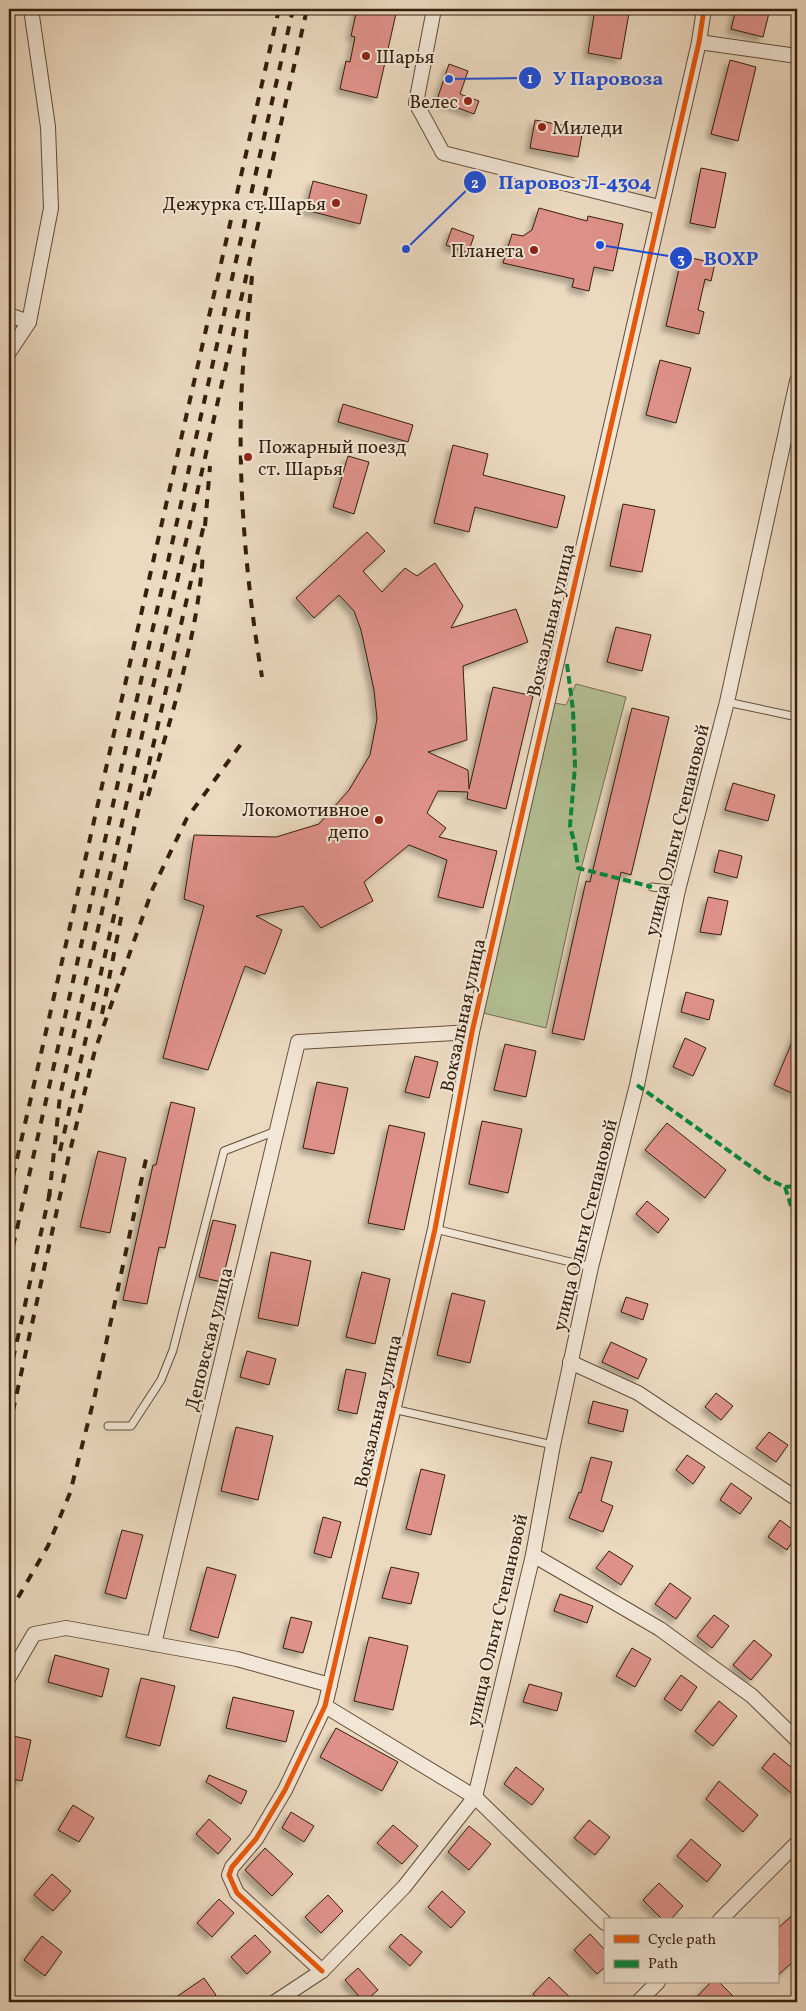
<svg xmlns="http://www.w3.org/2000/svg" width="806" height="2011" font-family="Vollkorn,serif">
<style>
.green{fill:#b4c095;stroke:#747050}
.building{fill:#de918a;stroke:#351f0c;filter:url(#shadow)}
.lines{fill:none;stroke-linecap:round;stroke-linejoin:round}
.service-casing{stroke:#624e39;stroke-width:9}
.minor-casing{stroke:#624e39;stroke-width:16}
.service{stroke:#f2e6d6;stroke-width:7}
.minor{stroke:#f2e6d6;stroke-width:14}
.rail{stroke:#351f0c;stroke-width:4;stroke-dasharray:9 9;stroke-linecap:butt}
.quiet{stroke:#00873e;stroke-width:4;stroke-dasharray:8 4;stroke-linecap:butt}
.cycleway-casing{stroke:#f2e6d6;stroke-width:8}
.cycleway{stroke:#e8590c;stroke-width:5}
.poi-dot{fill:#8f2418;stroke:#f2e6d6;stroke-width:2}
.labels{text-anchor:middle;stroke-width:4;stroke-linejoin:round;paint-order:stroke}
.poi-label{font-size:19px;fill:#351f0c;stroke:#f2e6d6;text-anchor:end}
.street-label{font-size:19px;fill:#351f0c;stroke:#f2e6d6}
.leader{fill:none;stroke:#1d4ed8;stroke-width:2}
.callout-dot{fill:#1d4ed8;stroke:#f2e6d6;stroke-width:2}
.mark-label{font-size:15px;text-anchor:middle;font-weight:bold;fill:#fff}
.callout-label{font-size:20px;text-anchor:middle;font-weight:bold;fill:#1d4ed8;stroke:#f2e6d6;stroke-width:4;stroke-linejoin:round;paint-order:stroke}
</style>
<defs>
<filter id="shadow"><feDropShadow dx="-4.5" dy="4.5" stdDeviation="2.5" flood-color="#0004"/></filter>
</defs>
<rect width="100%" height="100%" fill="#ebd9c0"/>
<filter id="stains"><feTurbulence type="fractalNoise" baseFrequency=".004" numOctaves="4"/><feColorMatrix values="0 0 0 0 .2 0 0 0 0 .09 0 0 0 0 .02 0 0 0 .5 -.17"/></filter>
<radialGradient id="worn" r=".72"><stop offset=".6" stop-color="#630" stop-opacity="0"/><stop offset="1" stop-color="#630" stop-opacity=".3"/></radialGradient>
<path class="green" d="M576,684L626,697L579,877L546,1028L483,1013L554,703L566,705Z"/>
<g class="building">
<path d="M357,9H397L377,98L340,89L346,61L350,62L355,37L351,36Z"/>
<path d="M595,9L629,13L621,59L588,53Z"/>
<path d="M736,9H770L763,37L731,29Z"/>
<path d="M730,60L756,67L738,141L711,134Z"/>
<path d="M449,64L468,71L460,94L479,101L474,114L437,100Z"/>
<path d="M535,120L583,129L578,157L530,148Z"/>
<path d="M701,168L726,173L715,228L690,223Z"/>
<path d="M313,181L367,195L360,224L306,210Z"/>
<path d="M539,208L587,221L588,216L623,224L613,271L594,267L589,291L572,287L574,279L503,263L512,234L523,236L532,230Z"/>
<path d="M452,228L474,236L468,253L446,245Z"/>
<path d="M682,256L715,263L711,281L705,279L698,310L704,312L699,334L666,326Z"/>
<path d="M660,360L691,368L676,423L646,415Z"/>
<path d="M343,404L413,425L408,442L338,422Z"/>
<path d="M453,445L488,454L483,475L565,496L557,528L475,507L469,532L434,523Z"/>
<path d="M348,456L369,462L354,514L333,507Z"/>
<path d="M623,504L655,510L642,572L610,566Z"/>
<path d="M367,532L385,551L363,571L382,592L405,568L417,576L435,563L463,606L451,628L516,609L528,642L463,666L467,740L428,752L468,770L469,789L493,687L533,696L506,809L467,799L468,792L438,791L427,813L446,828L439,837L497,851L483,908L438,897L447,860L409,845L364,882L373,901L321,928L303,906L256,916L282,930L265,974L245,966L208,1070L163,1058L204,906L184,899L194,835L276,837L319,824L349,790L370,755L377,719L374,690L361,630L354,611L339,595L314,618L296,598Z"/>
<path d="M616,627L651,635L642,671L607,662Z"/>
<path d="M632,708L669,717L631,875L621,872L584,1040L552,1033L586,881L590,882Z"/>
<path d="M733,783L775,795L768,821L725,810Z"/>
<path d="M719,850L742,856L737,878L714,872Z"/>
<path d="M708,897L728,901L721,935L700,932Z"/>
<path d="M686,992L714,1000L709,1020L681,1012Z"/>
<path d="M797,1030V1087L794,1094L774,1085Z"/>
<path d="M685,1038L706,1048L693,1076L673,1067Z"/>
<path d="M505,1044L536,1051L526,1097L494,1090Z"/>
<path d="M415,1056L438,1062L429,1098L405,1092Z"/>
<path d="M317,1082L348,1088L334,1154L303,1148Z"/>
<path d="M171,1102L195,1108L165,1248L159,1247L147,1304L123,1300L153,1165H156Z"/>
<path d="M482,1121L522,1129L508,1193L469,1184Z"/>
<path d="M667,1123L726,1170L705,1198L645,1150Z"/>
<path d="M389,1125L425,1133L404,1230L368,1223Z"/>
<path d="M98,1151L126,1158L110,1233L80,1227Z"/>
<path d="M647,1201L669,1219L658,1233L636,1214Z"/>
<path d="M213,1220L236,1225L222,1282L199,1277Z"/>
<path d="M271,1252L311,1261L298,1326L258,1318Z"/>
<path d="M362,1272L390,1279L375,1344L346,1337Z"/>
<path d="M452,1293L485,1301L470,1363L437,1355Z"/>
<path d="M626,1297L648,1304L643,1320L621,1312Z"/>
<path d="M611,1342L647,1359L638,1379L602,1362Z"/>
<path d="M247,1351L276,1359L269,1385L240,1377Z"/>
<path d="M346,1369L366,1373L357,1414L338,1410Z"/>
<path d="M716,1393L733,1406L721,1420L705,1407Z"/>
<path d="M593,1401L628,1410L623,1432L588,1423Z"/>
<path d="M236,1427L273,1436L258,1500L221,1491Z"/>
<path d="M769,1432L788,1445L776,1462L756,1448Z"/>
<path d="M687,1455L705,1467L693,1484L676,1470Z"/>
<path d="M591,1457L612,1462L601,1501L613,1506L603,1532L569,1518L579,1492L581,1493Z"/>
<path d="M421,1469L445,1475L431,1535L406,1529Z"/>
<path d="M731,1483L752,1498L740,1514L720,1500Z"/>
<path d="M323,1517L341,1522L331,1558L314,1553Z"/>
<path d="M780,1520L797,1533L787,1550L768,1537Z"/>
<path d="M122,1530L143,1535L126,1599L105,1593Z"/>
<path d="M609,1551L633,1566L621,1585L596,1568Z"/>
<path d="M207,1567L236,1575L218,1638L190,1630Z"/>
<path d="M391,1567L419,1573L411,1604L382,1598Z"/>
<path d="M670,1583L691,1598L676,1619L655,1604Z"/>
<path d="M560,1594L593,1606L587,1623L554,1611Z"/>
<path d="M714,1615L729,1626L712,1648L697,1636Z"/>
<path d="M291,1617L312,1622L303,1653L283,1648Z"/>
<path d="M369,1637L408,1646L393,1710L354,1701Z"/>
<path d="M754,1640L772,1655L751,1680L733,1665Z"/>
<path d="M632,1648L651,1659L635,1687L616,1676Z"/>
<path d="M55,1655L109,1669L102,1697L48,1682Z"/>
<path d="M681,1675L697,1687L681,1711L664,1699Z"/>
<path d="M141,1678L175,1686L160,1746L126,1737Z"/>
<path d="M529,1684L562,1693L557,1711L523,1702Z"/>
<path d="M233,1697L294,1711L286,1742L226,1728Z"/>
<path d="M719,1701L737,1716L713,1746L695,1731Z"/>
<path d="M336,1728L398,1762L382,1791L320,1757Z"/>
<path d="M9,1735L31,1740L22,1781L9,1778Z"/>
<path d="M774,1753L797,1772V1786L791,1793L762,1768Z"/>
<path d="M516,1767L544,1789L532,1805L504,1784Z"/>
<path d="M209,1775L247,1791L241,1804L206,1782Z"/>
<path d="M719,1781L758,1815L743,1832L706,1799Z"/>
<path d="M73,1805L94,1818L79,1842L58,1830Z"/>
<path d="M291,1812L314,1826L304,1842L282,1828Z"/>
<path d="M209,1819L231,1839L218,1854L196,1834Z"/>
<path d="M589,1820L610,1837L595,1855L574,1838Z"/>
<path d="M393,1825L418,1846L402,1864L377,1843Z"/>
<path d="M469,1826L491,1844L469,1870L448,1852Z"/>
<path d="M691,1839L721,1865L707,1882L677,1856Z"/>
<path d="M265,1848L293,1874L272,1896L245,1870Z"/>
<path d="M52,1874L71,1891L53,1911L34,1895Z"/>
<path d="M659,1883L683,1906L670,1920H663L643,1900Z"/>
<path d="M442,1891L465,1912L451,1928L428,1907Z"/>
<path d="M328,1895L343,1911L321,1933L305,1917Z"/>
<path d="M219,1899L234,1913L212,1937L197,1923Z"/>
<path d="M797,1911V1958L777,1976V1929Z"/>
<path d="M401,1934L422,1952L410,1966L389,1947Z"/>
<path d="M590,1934L605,1950V1967L597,1974L574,1950Z"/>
<path d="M255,1935L271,1952L247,1974L231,1957Z"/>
<path d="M42,1936L62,1952L45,1976L24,1960Z"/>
<path d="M358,1968L378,1990L364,2002L345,1980Z"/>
<path d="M549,1977L575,2002H542L533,1994Z"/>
<path d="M204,1978L216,1995L207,2002H169Z"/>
<path d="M711,1982H719L739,2002H692Z"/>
</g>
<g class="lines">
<g class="service-casing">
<g id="service">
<path d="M727,702L797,717"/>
<path d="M652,887L678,890"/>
<path d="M435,1229L591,1267"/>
<path d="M393,1409L553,1445"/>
<path d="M108,1426H131L161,1380L173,1350L224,1151L276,1131"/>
</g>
</g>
<g class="minor-casing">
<g id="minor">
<path d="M434,9L416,103L443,153L659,207"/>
<path d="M699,42L797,56"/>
<path d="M9,315L29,322"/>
<path d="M9,352L29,322L51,208L48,127L31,9"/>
<path d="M570,1362L638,1393L797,1499"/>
<path d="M533,1555L660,1629L752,1696L797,1740"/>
<path d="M154,1644L298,1042L472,1032"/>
<path d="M9,1677L34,1634L66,1628L237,1659L330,1685"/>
<path d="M325,1706L475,1797L605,1923"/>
<path d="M720,1920L797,1843"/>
<path d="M322,1971L237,1893L229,1875L232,1867L256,1839L285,1790L325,1706L435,1229L472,1032L699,42L704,9"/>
<path d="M275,2002L322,1971L404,1887L475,1797L533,1555L553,1445L591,1267L637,1085L678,890L727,702L797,381"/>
<path d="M638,2002L658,1982"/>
</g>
</g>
<use href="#service" class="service"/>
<use href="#minor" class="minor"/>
<g class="rail">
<path d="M252,276C249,312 244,347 242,382C237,480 246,581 262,677"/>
<path d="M205,526L210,466"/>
<path d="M148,796C171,716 199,634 203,551"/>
<path d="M102,1014L123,908"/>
<path d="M60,1151L205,520"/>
<path d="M9,1194L279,9"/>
<path d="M49,1198L60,1096L307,9"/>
<path d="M9,1264L293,9"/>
<path d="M9,1377L50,1192"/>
<path d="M9,1429L69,1155L95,1050L153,888L187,818L241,744"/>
<path d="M9,1613L48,1546L70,1493L94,1399L146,1159"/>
</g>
<g class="quiet">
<path d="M567,664L573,710L575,766L570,826L575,845L578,868L652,887"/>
<path d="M637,1085L768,1179L785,1187L797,1186"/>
<path d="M785,1187L797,1225"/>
</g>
<g class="cycleway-casing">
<path id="cycleway" d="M322,1971L237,1893L229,1875L232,1867L256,1839L285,1790L325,1706L435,1229L472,1032L699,42L704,9"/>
</g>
<use href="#cycleway" class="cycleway"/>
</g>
<g class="poi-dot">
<circle cx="366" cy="56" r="5"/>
<circle cx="468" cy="101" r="5"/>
<circle cx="542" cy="127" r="5"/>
<circle cx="336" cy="203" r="5"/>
<circle cx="534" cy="250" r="5"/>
<circle cx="248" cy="457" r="5"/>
<circle cx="379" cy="820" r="5"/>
</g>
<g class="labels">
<g class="poi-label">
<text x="376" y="63" text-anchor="start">Шарья</text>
<text x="458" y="108">Велес</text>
<text x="552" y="134" text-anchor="start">Миледи</text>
<text x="326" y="210">Дежурка ст.Шарья</text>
<text x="524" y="257">Планета</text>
<text x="258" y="453" text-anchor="start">Пожарный поезд<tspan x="258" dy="22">ст. Шарья</tspan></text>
<text x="369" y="816">Локомотивное<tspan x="369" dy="22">депо</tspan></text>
</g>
<g class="street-label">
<text transform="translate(550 620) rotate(-77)" y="7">Вокзальная улица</text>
<text transform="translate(676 830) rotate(-76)" y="7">улица Ольги Степановой</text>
<text transform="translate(462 1015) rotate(-78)" y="7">Вокзальная улица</text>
<text transform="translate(584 1225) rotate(-76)" y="7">улица Ольги Степановой</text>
<text transform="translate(208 1339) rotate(-76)" y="7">Деповская улица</text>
<text transform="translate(377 1411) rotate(-77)" y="7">Вокзальная улица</text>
<text transform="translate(496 1620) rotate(-77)" y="7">улица Ольги Степановой</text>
</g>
</g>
<path class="leader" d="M449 79L530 78M406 249L475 182M600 245L681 258"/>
<g class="callout-dot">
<circle cx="449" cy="79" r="5"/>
<circle cx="406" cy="249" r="5"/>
<circle cx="600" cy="245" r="5"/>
<circle cx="530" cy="78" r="12"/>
<circle cx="475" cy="182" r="12"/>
<circle cx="681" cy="258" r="12"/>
</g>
<g class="mark-label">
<text x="530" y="83">1</text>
<text x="475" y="188">2</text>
<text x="681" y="263">3</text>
</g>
<g class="callout-label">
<text x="608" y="85">У Паровоза</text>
<text x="575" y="189">Паровоз Л-4304</text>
<text x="731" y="265">ВОХР</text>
</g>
<rect width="806" height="2011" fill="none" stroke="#ebd9c0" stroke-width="30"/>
<rect x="10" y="10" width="786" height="1991" fill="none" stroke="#351f0c" stroke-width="2.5"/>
<rect x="15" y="15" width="776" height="1981" fill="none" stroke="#351f0c"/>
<rect x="604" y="1918" width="175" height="65" fill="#f2e6d6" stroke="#a69685"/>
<rect x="614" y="1935" width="25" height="8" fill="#e8590c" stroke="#a69685"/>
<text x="648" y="1944" font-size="15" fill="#351f0c">Cycle path</text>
<rect x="614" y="1960" width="25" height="8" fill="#00873e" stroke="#a69685"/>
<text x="648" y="1968" font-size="15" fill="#351f0c">Path</text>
<rect width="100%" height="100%" filter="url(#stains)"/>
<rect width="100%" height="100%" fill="url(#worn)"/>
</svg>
